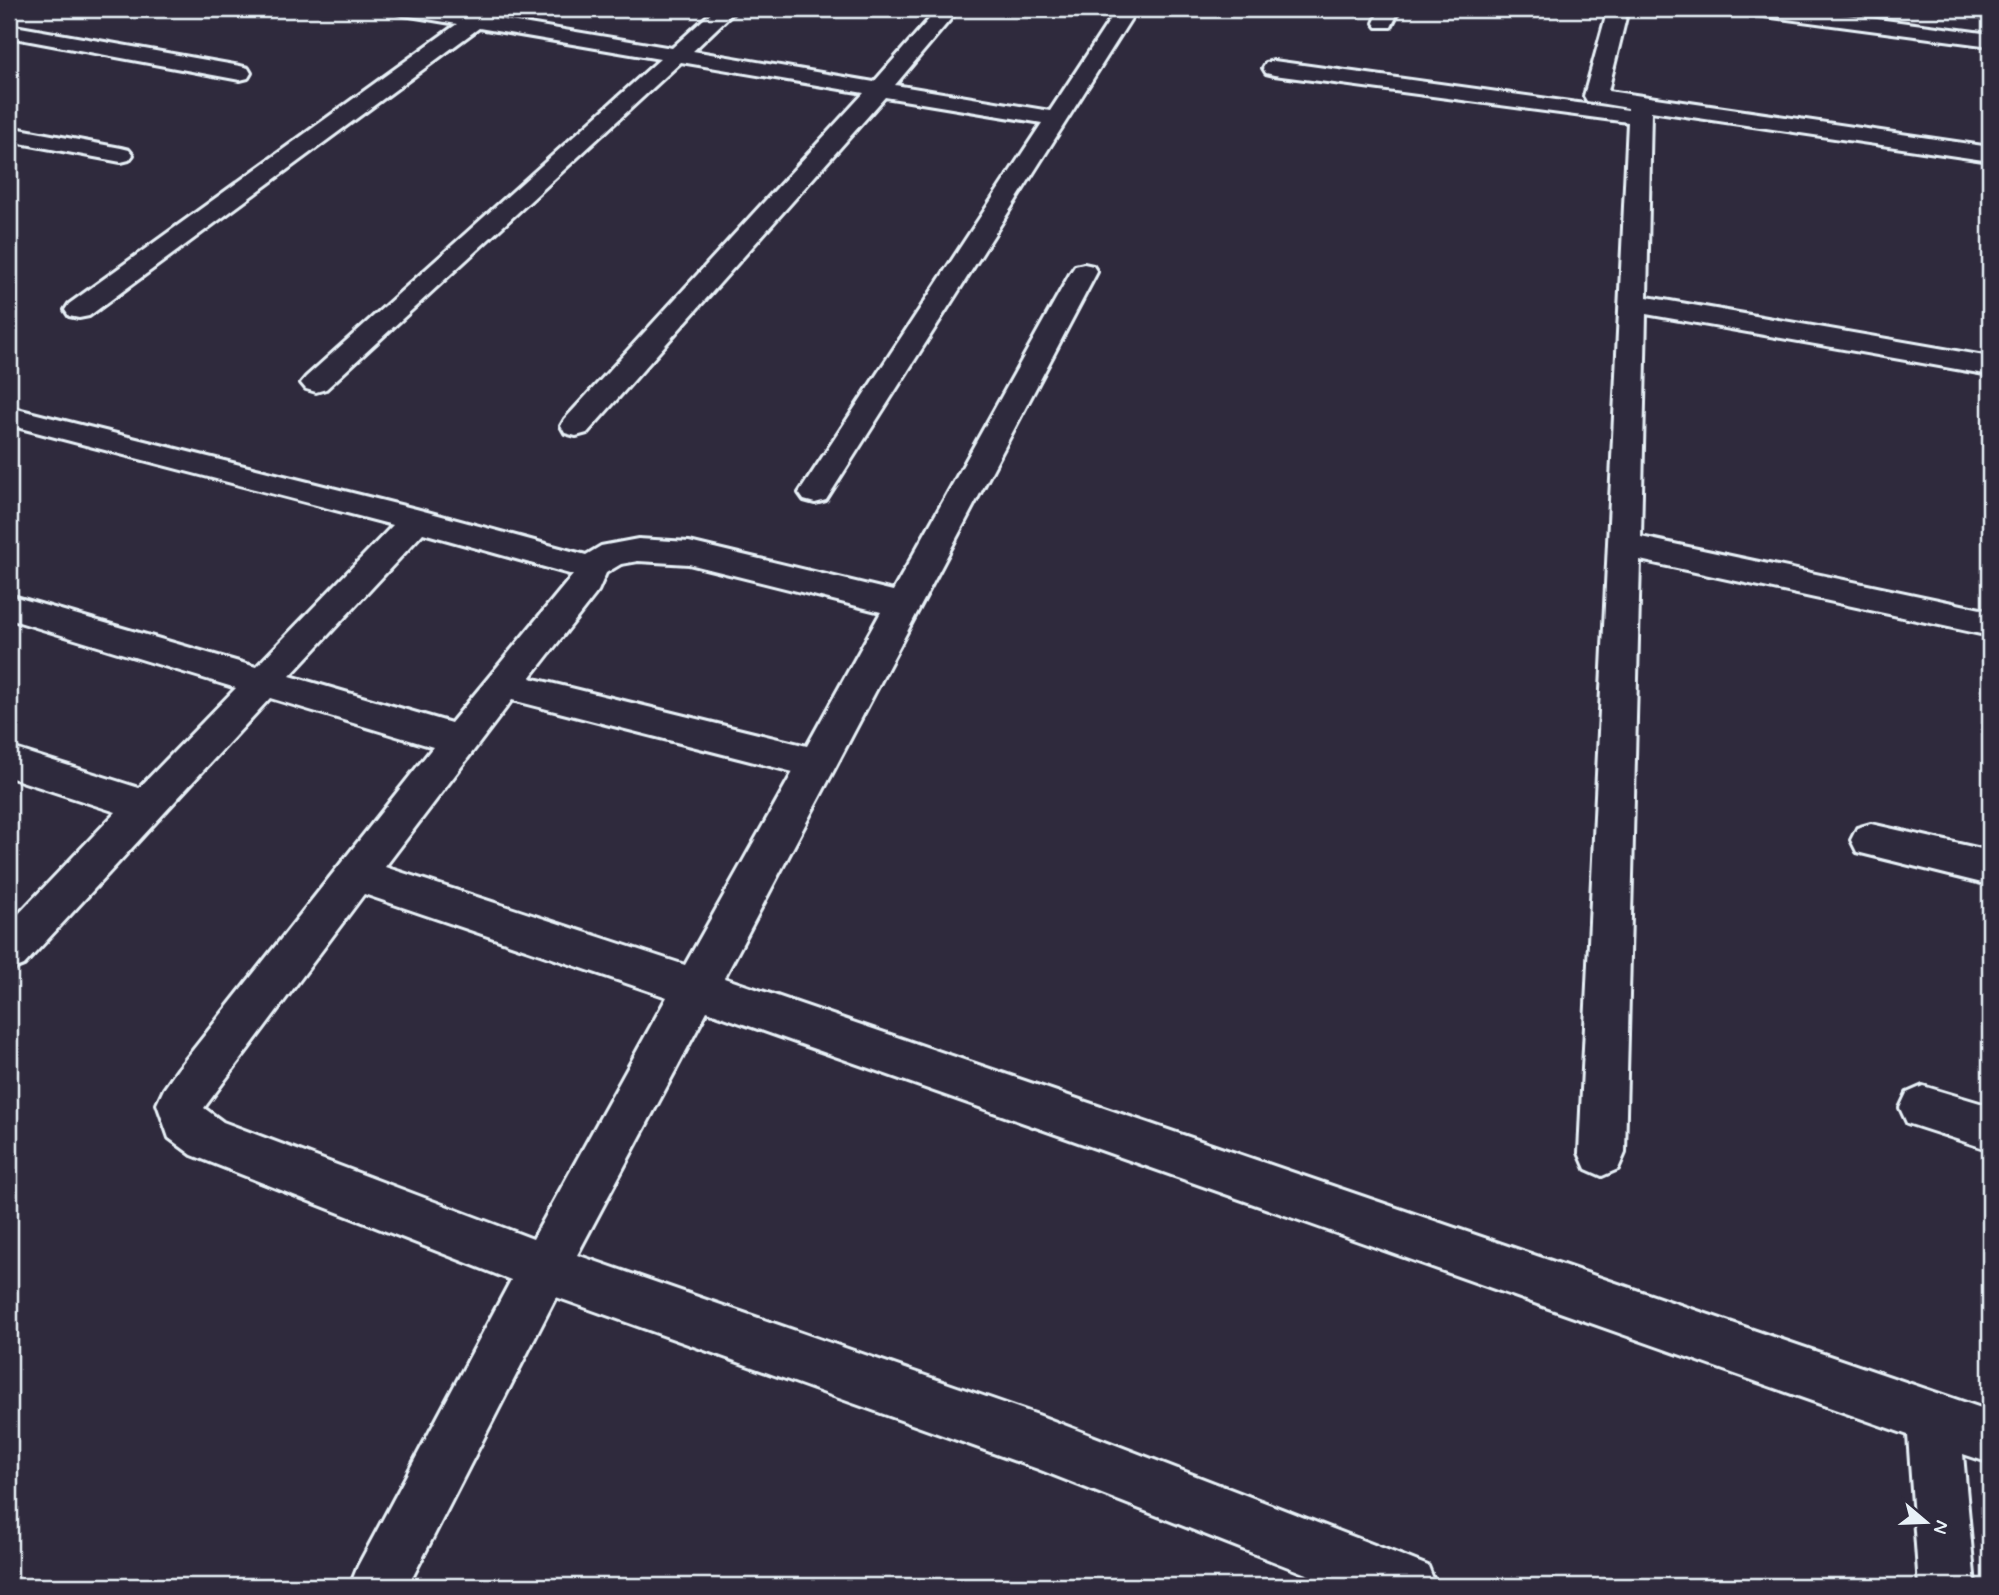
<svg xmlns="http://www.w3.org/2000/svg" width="1999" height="1595" font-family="Mynerve,sans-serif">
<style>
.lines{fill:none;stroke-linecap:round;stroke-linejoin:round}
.street-casing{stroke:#e8f1f8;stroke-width:6}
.street{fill:#2f2a3d;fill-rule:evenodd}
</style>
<rect width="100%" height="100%" fill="#2f2a3d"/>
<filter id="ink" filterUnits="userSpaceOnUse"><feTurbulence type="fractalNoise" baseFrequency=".0143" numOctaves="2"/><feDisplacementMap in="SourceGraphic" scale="14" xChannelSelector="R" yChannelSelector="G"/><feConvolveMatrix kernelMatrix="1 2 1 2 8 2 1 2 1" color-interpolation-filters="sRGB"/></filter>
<g filter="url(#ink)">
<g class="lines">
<g class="street-casing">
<g id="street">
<path d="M394,9H439L471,14L478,9H495L497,12L493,18L672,48L715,9H737L693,51L874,82L938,9H959L895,85L1050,111L1117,9H1137L826,500L815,503L804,500L799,493L1042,123L885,97L587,433L576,436L565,433L561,426L565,419L864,93L681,62L326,389L316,392L306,389L301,383L306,377L660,59L479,28L89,316L79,318L69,316L65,310L69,304L457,24L404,15L397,13Z"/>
<path d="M1380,9H1400L1391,27H1377L1374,23Z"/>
<path d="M1608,9H1628L1608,91L1990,147V161L1651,111L1647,297L1990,357V375L1646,314L1641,537L1990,611V636L1640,560L1625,1153L1618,1169L1602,1176L1586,1169L1579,1153L1628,122L1274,75L1266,73L1263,68L1266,63L1274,61L1628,110V108L1587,101L1584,96Z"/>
<path d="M1747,9H1802L1990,34V46L1757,15L1750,13Z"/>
<path d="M9,25L240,66L248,68L251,73L248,78L240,80L9,37Z"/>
<path d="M9,127L121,148L129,150L133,155L129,160L121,162L9,141Z"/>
<path d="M1084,264L1093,266L1097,272L724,978L1990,1411V1463L1963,1454L1975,1586H1919L1908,1435L707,1011L577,1255L1038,1415L1408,1558L1428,1566L1436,1586H1337L1038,1469L556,1297L408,1586H350L358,1566L511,1280L192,1155L169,1138L157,1104L164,1089L178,1069L433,747L270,698L24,965L9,971V924L116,812L9,777V747L139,788L236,688L9,619V595L256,667L393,525L9,425V407L416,509L586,555L601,546L638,539L689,542L893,591L1071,272L1075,266ZM423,533L573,575L451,723L290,676ZM638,561L689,564L881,612L807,746L530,678L598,591L606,573L621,564ZM512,700L793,772L685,965L385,867ZM364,894L667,997L533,1239L223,1122L204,1108Z"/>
<path d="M1871,824L1990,851V885L1857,852L1851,840L1857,828Z"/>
<path d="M1923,1086L1990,1106V1150L1907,1123L1900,1108L1907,1093Z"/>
</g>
</g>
<use href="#street" class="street"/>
</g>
</g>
<rect width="1999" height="1595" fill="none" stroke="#2f2a3d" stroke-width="35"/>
<rect x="18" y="18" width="1964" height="1560" fill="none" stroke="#e8f1f8" stroke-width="2.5" filter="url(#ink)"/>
<g transform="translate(1926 1522) rotate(109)" stroke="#2f2a3d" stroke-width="5" paint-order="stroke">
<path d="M0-5L12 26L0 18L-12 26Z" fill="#e8f1f8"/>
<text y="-10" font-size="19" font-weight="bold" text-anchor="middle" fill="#e8f1f8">N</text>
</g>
</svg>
